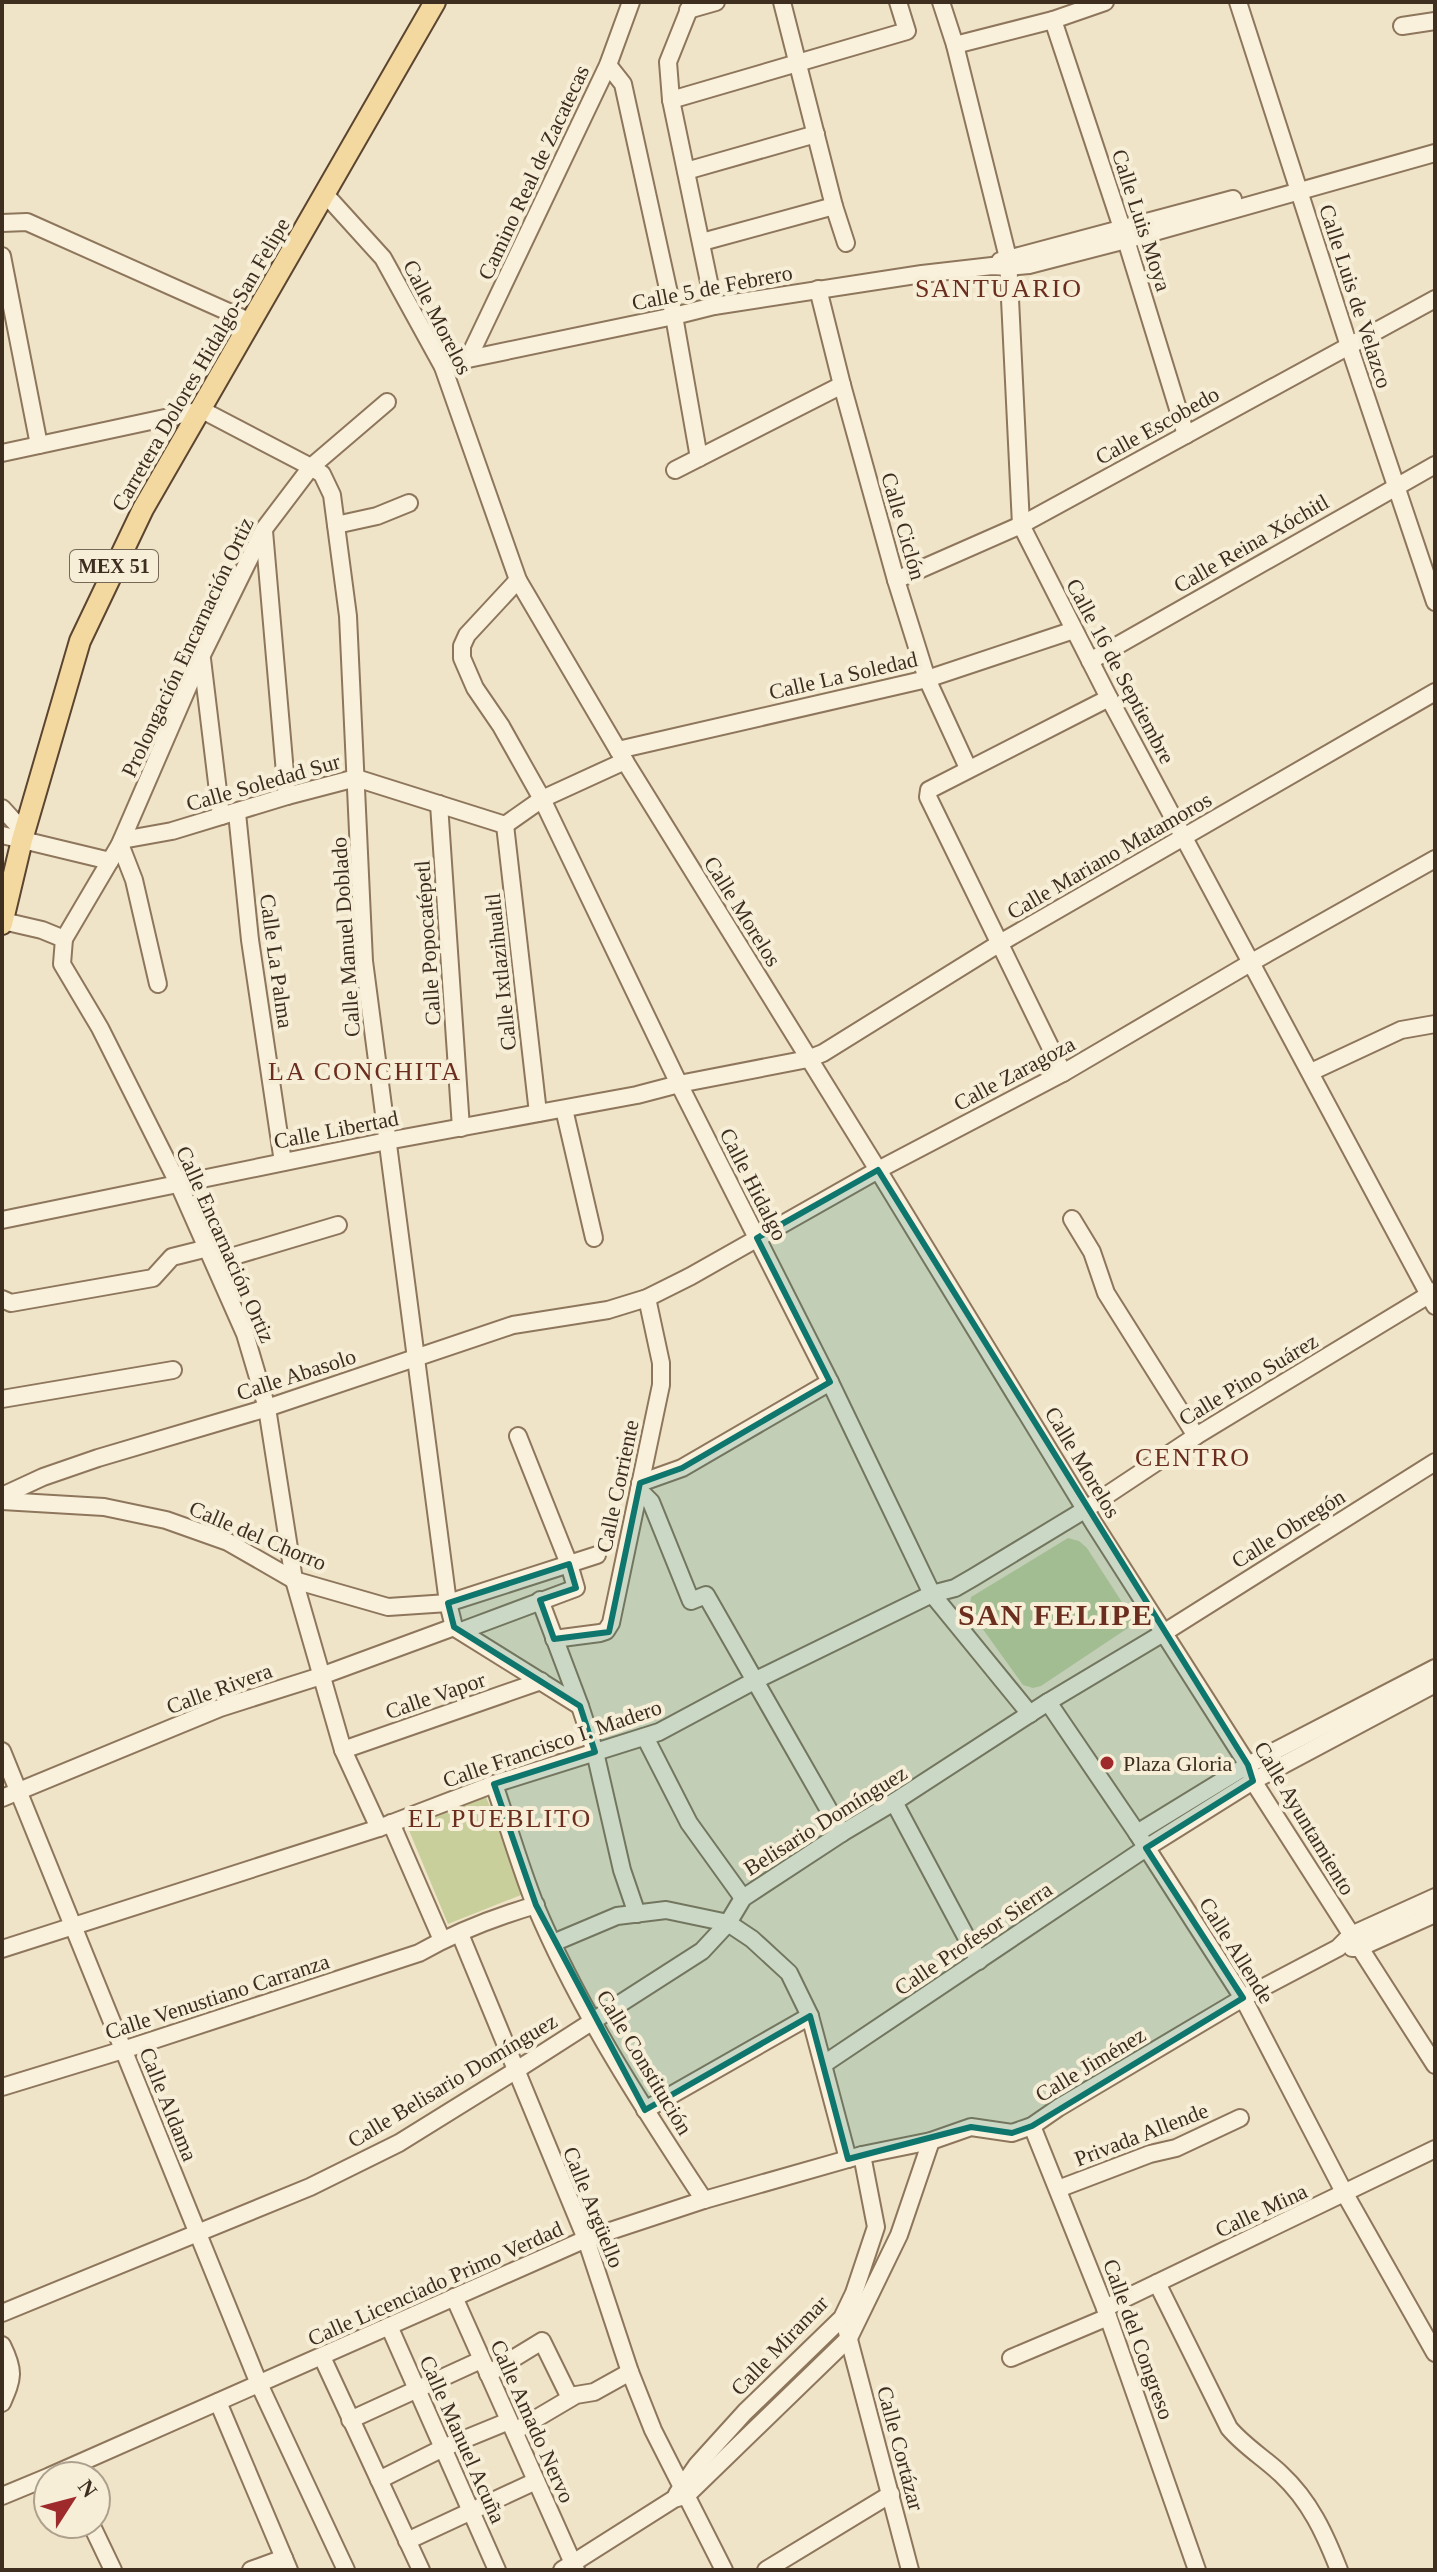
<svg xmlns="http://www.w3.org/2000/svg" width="1437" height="2572" font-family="'Times New Roman',serif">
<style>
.green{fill:#c9cf9b}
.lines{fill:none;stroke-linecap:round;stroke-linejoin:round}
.minor-casing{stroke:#8d765c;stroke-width:20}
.major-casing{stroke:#5b4430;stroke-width:24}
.minor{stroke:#faf1dc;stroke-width:16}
.major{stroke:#f3d9a0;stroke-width:20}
.marked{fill:#0f766e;fill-opacity:0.2;stroke:#0f766e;stroke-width:6;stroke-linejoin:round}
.poi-dot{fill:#9e2a2b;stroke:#f7eed8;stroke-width:3}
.labels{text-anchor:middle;stroke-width:8;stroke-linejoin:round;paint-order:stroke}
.shield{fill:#f7eed8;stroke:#756857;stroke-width:2}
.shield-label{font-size:20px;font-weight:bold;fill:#3d2e20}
.street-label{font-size:22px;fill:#3d2e20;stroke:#f7eed8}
.poi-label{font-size:22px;fill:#3d2e20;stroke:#f7eed8;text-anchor:start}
.quarter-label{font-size:26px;letter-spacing:2px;fill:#6b2e1e;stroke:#f7eed8}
.district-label{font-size:30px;font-weight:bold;letter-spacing:2px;fill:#6b2e1e;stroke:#f7eed8}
</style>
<rect width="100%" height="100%" fill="#f0e4c8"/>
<g class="green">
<path d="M1068,1538L1079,1541L1087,1548L1131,1616V1623L1128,1628L1041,1686L1033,1688L1023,1685L969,1610L971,1597Z"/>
<path d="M486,1797L526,1893L448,1924L408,1828Z"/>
</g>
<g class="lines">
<g class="minor-casing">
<g id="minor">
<path d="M692,2L668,62L671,100L714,306"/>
<path d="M782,2L834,206L846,243"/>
<path d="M941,2L955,45L1008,258L1021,525L1109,698L1435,1306"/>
<path d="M1238,2L1349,346L1435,602"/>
<path d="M688,10L716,2"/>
<path d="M1053,20L1126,240L1186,435"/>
<path d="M1402,26L1435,21"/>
<path d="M955,45L1053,20L1105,2"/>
<path d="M608,65L623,84L674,316L699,458"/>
<path d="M671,100L907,31L898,2"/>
<path d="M686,171L816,134"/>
<path d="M325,194L383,258L443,367L518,580L618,750L878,1170L1093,1522L1248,1765L1253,1781L1435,2065"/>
<path d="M2,223L27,222L251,322"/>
<path d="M702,242L834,206"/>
<path d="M2,256L39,445"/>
<path d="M1000,261L1233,199"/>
<path d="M818,289L842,385L896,580L927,679L968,768"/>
<path d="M468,359L608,65L631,2"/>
<path d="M443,367L468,359L674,316L714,306L922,274L992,266L1009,267L1029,265L1126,240L1435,153"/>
<path d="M2,453L202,410L311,467L322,474L332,495L348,616L364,961L448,1603L454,1627"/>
<path d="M675,470L842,385"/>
<path d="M336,525L377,516L409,503"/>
<path d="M264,531L287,796"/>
<path d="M518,580L467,635L462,646V658L475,688L501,726L542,799L679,1084L830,1382L932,1594L1030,1714"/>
<path d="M896,580L1021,525L1435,299"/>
<path d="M202,659L221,816"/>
<path d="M1090,661L1435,465"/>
<path d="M618,750L927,679L1074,630"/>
<path d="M439,804L461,1128"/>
<path d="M2,808L24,832"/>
<path d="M237,813L250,940L283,1162"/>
<path d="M505,825L538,1113"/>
<path d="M505,825L542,799L625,761"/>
<path d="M2,835L110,861"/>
<path d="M122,840L172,831L287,796L356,778L505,825"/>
<path d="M120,844L134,880L158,984"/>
<path d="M3,921L42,930L64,939"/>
<path d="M1311,1072L1401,1030L1435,1024"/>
<path d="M1063,1073L928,797L929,790L1109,698"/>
<path d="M564,1109L594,1238"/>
<path d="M1072,1219L1092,1252L1106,1293L1196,1436"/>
<path d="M2,1220L387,1141L637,1095L679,1084L808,1059L823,1053L1000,943L1435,692"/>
<path d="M214,1262L338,1225"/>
<path d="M2,1299L11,1303L153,1278L172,1257L208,1248"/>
<path d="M2,1399L173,1370"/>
<path d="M640,1483L682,1468L830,1382"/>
<path d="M639,1490L651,1502L691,1601L706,1595L842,1833"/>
<path d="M2,1496L43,1477L98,1458L267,1408L513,1325L608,1310L647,1298L691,1276L878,1170L1063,1073L1252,962L1435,859"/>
<path d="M2,1501L104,1507L166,1520L228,1542L294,1580L388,1607L448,1603L597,1555"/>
<path d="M540,1600L580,1706L595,1752L622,1870L637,1914"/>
<path d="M455,1628L580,1706"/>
<path d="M461,1631L576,1588L569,1564L518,1436"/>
<path d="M554,1639L600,1633L606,1631L611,1623L661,1385V1363L647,1298"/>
<path d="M1048,1702L1137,1833L1243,1998L1345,2194L1435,2353"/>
<path d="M645,1737L689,1823L743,1898"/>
<path d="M343,1750L541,1681"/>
<path d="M2,1751L259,2384L346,2570"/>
<path d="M494,1784C508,1825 520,1867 536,1907C580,2011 642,2106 704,2200"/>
<path d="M2,1798L220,1708L321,1676L454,1627"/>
<path d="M894,1802L979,1961"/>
<path d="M391,1823L442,1940"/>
<path d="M379,1828L343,1750L294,1580L267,1408L245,1334L179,1185L100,1028L62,964L64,939L120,844L201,657L264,529L311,467L387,402"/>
<path d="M1137,1833L1248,1765L1435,1668"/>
<path d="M460,1934L586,2239L630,2372L653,2430L724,2570"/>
<path d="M553,1943L617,1916L666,1910L728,1923L752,1939L789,1973L810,2016L848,2159"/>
<path d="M1352,1948H1359L1435,1914"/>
<path d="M2,1949L379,1828L494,1784L659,1732L754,1681L932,1594L955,1588L974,1577L1086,1509L1196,1436L1435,1291"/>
<path d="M824,2064L1146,1848L1253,1781L1435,1684"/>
<path d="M2,2087L123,2050L419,1953C456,1932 495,1917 536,1905"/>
<path d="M645,2110L810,2016"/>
<path d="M1032,2126L1105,2308L1197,2570"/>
<path d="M1058,2189L1150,2154L1176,2148L1240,2118"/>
<path d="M1157,2283L1229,2428C1244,2446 1264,2458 1281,2474C1310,2501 1325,2534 1339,2570"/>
<path d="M454,2297L576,2570"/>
<path d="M1105,2308L1435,2149"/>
<path d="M2,2313L310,2187L399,2143L515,2071L702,1951L728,1923L743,1898L842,1833L894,1802L1048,1702L1165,1632L1435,1462"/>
<path d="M389,2326L497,2570"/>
<path d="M847,2332L910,2570"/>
<path d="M2,2345C15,2371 13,2378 2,2403"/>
<path d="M322,2357L421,2570"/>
<path d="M1011,2358L1108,2317"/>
<path d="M488,2374L542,2341L570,2398"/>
<path d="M218,2402L289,2570"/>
<path d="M350,2420L481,2360"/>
<path d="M515,2431L576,2395L594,2392L630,2372"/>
<path d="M50,2476L586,2239L704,2200L862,2155L931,2141L971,2127L1012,2133L1032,2126L1058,2108L1243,1998L1338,1948L1351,1935L1435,1897"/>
<path d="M379,2480L443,2448L509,2421"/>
<path d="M677,2494L697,2465L745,2412L842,2318L854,2293L876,2227L862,2155"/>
<path d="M2,2496L48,2477"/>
<path d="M91,2524L113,2570"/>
<path d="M407,2541L536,2481"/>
<path d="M251,2570L284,2558"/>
<path d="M562,2570L674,2499L687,2495L849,2338L899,2235L931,2141"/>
<path d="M766,2570L891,2494"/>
</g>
</g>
<g class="major-casing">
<path id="major" d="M2,924L22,840L80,641L143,509L435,2"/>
</g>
<use href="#minor" class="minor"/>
<use href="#major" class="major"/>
</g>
<path class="marked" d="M878,1170L1248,1765L1253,1781L1146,1848L1243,1998L1032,2126L1012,2133L971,2127L848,2159L810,2016L645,2110L536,1905L494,1784L595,1752L580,1706L454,1627L448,1603L569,1564L576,1588L540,1600L554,1639L609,1632L640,1483L682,1468L830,1382L757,1238Z"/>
<circle class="poi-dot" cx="1107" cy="1763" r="8"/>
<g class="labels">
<rect class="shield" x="70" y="550" width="88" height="32" rx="6"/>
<g class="shield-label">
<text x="114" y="573">MEX 51</text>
</g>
<g class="street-label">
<text transform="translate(533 172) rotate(-65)" y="8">Camino Real de Zacatecas</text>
<text transform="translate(1142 220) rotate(72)" y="8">Calle Luis Moya</text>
<text transform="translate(712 287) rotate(-11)" y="8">Calle 5 de Febrero</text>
<text transform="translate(1356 296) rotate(72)" y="8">Calle Luis de Velazco</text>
<text transform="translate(438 317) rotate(63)" y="8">Calle Morelos</text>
<text transform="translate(200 364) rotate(-60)" y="8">Carretera Dolores Hidalgo-San Felipe</text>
<text transform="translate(1157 425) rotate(-29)" y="8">Calle Escobedo</text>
<text transform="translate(904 526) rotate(74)" y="8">Calle Ciclón</text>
<text transform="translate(1251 543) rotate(-30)" y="8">Calle Reina Xóchitl</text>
<text transform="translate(187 647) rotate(-65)" y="8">Prolongación Encarnación Ortiz</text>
<text transform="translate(1121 671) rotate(62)" y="8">Calle 16 de Septiembre</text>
<text transform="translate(843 675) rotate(-13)" y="8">Calle La Soledad</text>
<text transform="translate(263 782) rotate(-16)" y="8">Calle Soledad Sur</text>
<text transform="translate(1109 855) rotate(-30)" y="8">Calle Mariano Matamoros</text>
<text transform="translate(743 911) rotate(58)" y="8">Calle Morelos</text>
<text transform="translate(345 937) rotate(-94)" y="8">Calle Manuel Doblado</text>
<text transform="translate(427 943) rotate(-94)" y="8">Calle Popocatépetl</text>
<text transform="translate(277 961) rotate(82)" y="8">Calle La Palma</text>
<text transform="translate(500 972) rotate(-96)" y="8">Calle Ixtlazihualtl</text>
<text transform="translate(1014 1073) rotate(-28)" y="8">Calle Zaragoza</text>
<text transform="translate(336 1129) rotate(-11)" y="8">Calle Libertad</text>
<text transform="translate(754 1184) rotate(63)" y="8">Calle Hidalgo</text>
<text transform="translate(226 1244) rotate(66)" y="8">Calle Encarnación Ortiz</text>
<text transform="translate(296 1374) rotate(-18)" y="8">Calle Abasolo</text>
<text transform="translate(1248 1379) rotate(-31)" y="8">Calle Pino Suárez</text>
<text transform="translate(1083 1462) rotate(59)" y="8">Calle Morelos</text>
<text transform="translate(617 1486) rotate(-78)" y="8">Calle Corriente</text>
<text transform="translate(1288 1528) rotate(-32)" y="8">Calle Obregón</text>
<text transform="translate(258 1535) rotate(23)" y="8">Calle del Chorro</text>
<text transform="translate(219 1688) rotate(-20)" y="8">Calle Rivera</text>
<text transform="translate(435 1695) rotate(-19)" y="8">Calle Vapor</text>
<text transform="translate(552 1743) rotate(-19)" y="8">Calle Francisco I. Madero</text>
<text transform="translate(1305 1818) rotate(59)" y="8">Calle Ayuntamiento</text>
<text transform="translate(825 1820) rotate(-32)" y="8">Belisario Domínguez</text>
<text transform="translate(973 1938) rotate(-34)" y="8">Calle Profesor Sierra</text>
<text transform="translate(1237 1950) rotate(58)" y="8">Calle Allende</text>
<text transform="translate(217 1996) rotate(-18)" y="8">Calle Venustiano Carranza</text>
<text transform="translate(645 2062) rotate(59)" y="8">Calle Constitución</text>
<text transform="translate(1090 2064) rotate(-31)" y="8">Calle Jiménez</text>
<text transform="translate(452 2080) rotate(-31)" y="8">Calle Belisario Domínguez</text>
<text transform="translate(169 2104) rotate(68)" y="8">Calle Aldama</text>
<text transform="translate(1141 2134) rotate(-21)" y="8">Privada Allende</text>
<text transform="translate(594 2207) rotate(68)" y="8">Calle Argüello</text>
<text transform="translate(1261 2210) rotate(-25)" y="8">Calle Mina</text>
<text transform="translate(435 2283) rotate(-24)" y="8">Calle Licenciado Primo Verdad</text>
<text transform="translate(1139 2339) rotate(70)" y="8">Calle del Congreso</text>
<text transform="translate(779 2345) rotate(-46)" y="8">Calle Miramar</text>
<text transform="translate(533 2421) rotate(66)" y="8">Calle Amado Nervo</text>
<text transform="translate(463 2439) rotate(66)" y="8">Calle Manuel Acuña</text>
<text transform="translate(901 2448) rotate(75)" y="8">Calle Cortázar</text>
</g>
<g class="poi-label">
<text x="1123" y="1771">Plaza Gloria</text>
</g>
<g class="quarter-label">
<text x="999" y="297">SANTUARIO</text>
<text x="365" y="1080">LA CONCHITA</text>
<text x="1193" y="1466">CENTRO</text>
<text x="500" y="1827">EL PUEBLITO</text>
</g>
<g class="district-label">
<text x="1056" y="1625">SAN FELIPE</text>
</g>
</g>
<rect width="1437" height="2572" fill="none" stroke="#3d2e20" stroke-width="8"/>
<g transform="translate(72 2500) rotate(54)"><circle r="38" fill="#f7eed8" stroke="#ada18e" stroke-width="2"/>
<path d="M0-6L14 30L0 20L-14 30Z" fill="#9e2a2b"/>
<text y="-12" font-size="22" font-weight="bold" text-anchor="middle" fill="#3d2e20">N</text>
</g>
</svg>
